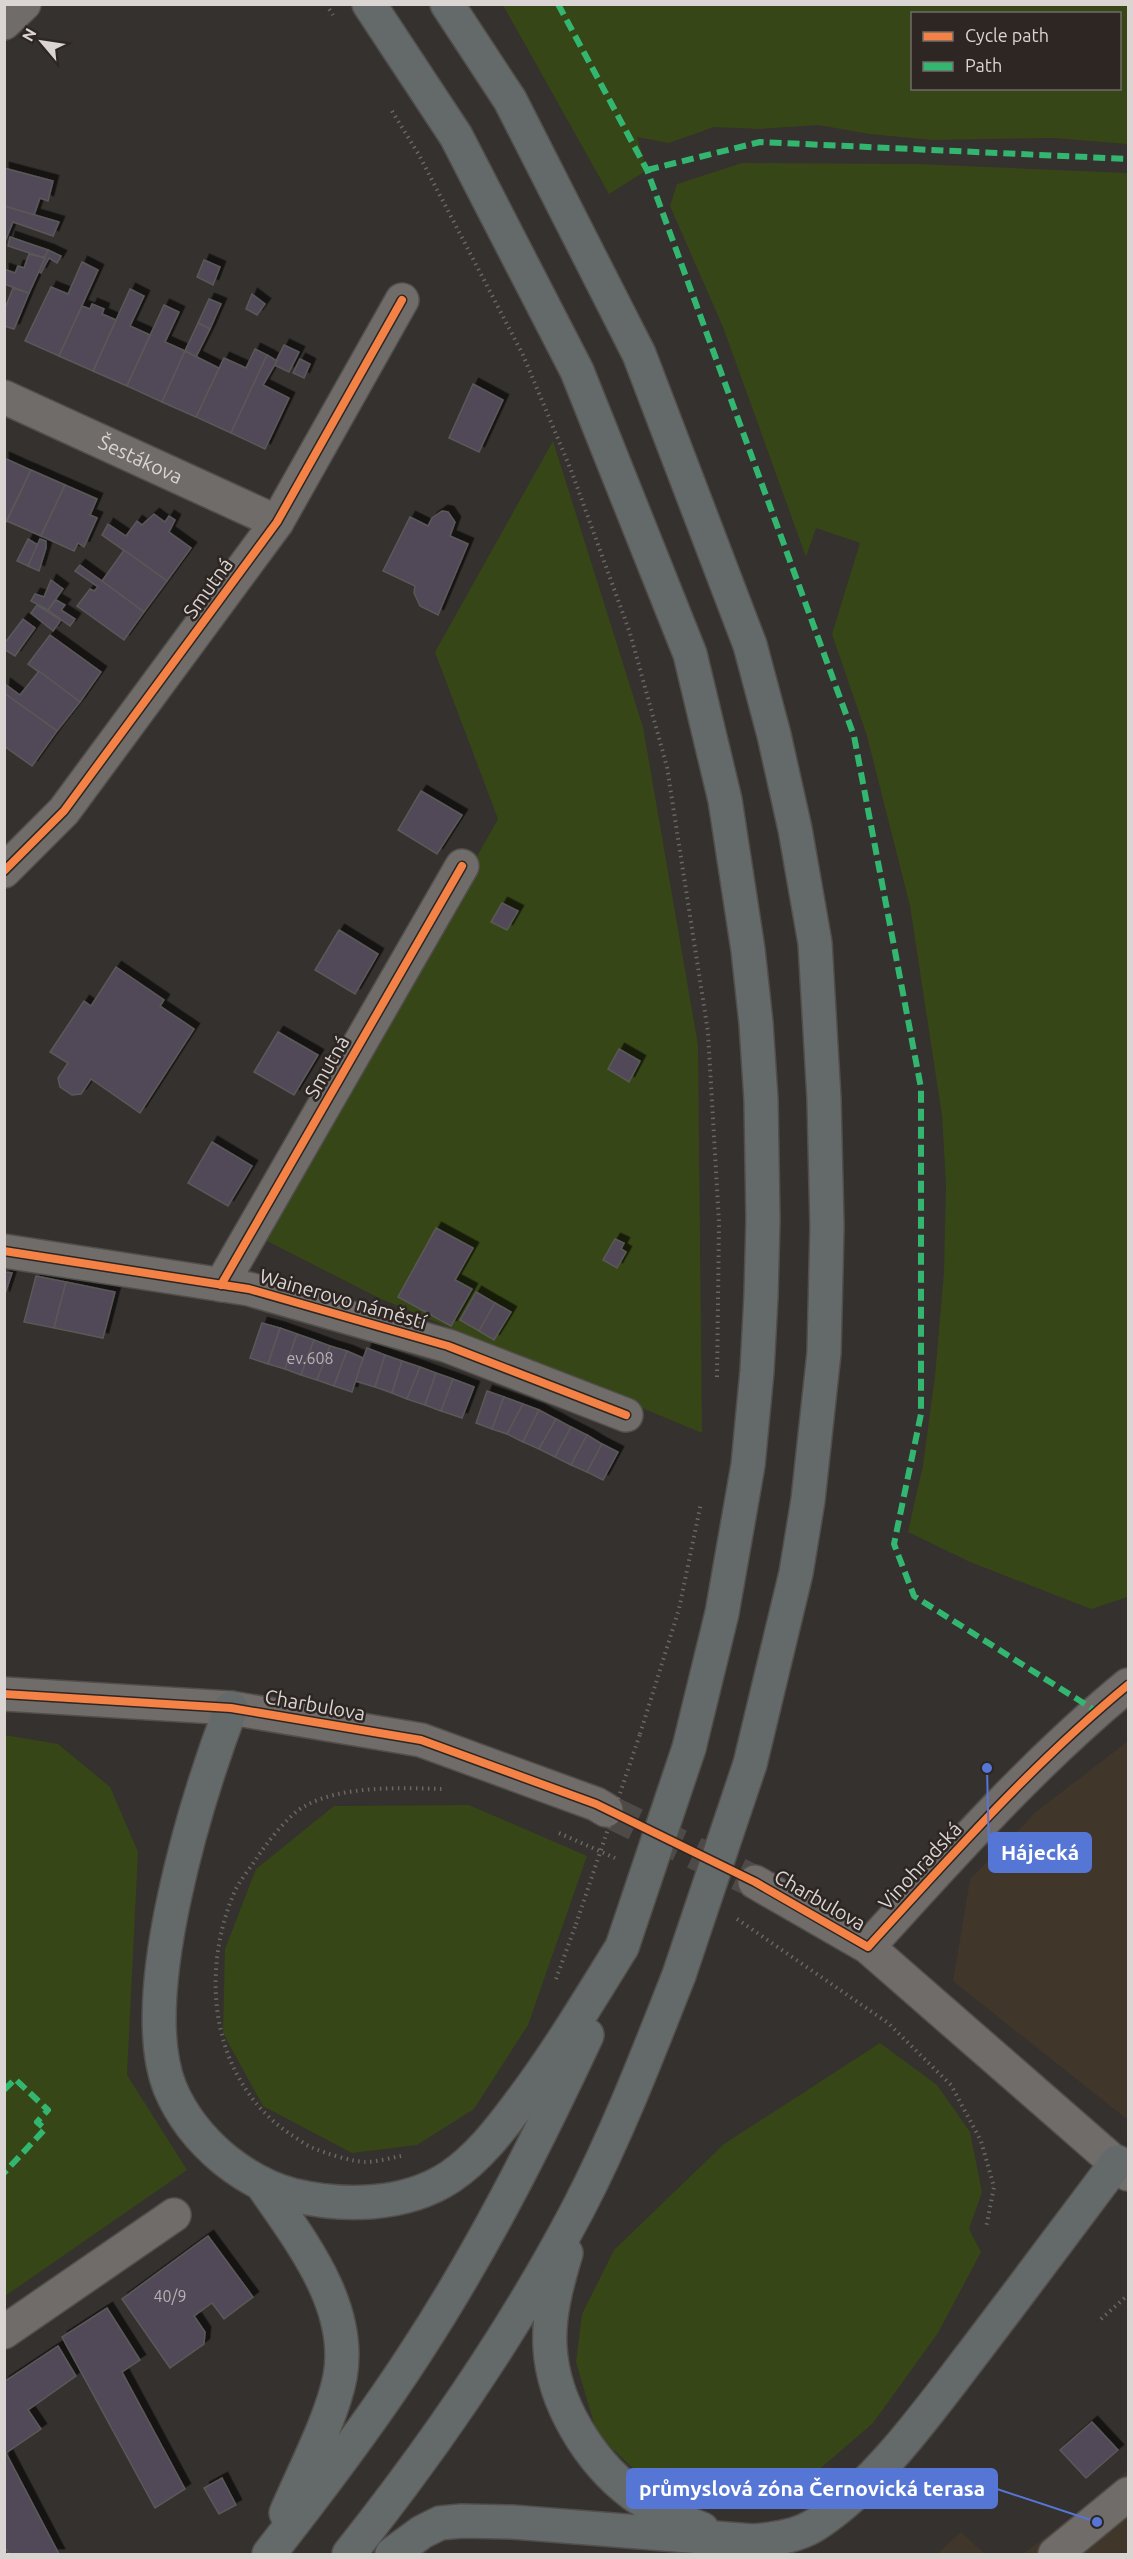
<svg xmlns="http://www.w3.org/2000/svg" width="1133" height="2559" font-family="Ubuntu,sans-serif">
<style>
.industrial{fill:#403629}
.green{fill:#374616;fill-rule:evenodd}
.building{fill:#514958;stroke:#5a5958;stroke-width:1.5;filter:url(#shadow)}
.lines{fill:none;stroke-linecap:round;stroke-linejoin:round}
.minor-tunnel{stroke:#4d4a47;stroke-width:33;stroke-dasharray:33 16;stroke-linecap:butt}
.minor-casing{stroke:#514e4b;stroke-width:36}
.highway-casing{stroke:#514e4b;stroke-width:36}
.path{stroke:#6a6765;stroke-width:4;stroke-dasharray:1.5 4.5;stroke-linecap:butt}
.minor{stroke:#706c6a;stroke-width:33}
.highway{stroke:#646a6a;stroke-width:33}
.highway-bridge-casing{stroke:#514e4b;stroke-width:36;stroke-linecap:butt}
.path-bridge{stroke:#6a6765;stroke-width:4;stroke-dasharray:1.5 4.5;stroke-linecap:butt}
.highway-bridge{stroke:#646a6a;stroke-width:33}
.quiet{stroke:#33b770;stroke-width:6;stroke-dasharray:12 6;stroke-linecap:butt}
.cycleway-casing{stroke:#2d2622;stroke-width:11}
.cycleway{stroke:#f48246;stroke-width:8}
.labels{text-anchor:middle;stroke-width:5;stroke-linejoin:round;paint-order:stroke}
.number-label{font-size:16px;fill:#b8b2b4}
.street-label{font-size:20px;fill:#dad5d2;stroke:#2d2622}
.leader{fill:none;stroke:#5676d6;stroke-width:2}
.callout-dot{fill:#5676d6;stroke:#2d2622;stroke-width:2}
.callout{fill:#5676d6;stroke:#5676d6;stroke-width:2}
.callout-label{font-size:21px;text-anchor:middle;font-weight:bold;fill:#fff}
</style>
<defs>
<filter id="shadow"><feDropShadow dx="5.5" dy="-5.5" stdDeviation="0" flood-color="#0009"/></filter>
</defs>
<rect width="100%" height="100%" fill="#34312e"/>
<g class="industrial">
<path d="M1128,1741V2120L953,1981L970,1879L1037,1811Z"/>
<path d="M1128,2469V2554H1023L1107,2490Z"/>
<path d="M961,2532L985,2554H937Z"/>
</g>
<g class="green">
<path d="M503,5H1128V144L1053,138L932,140L870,134L818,125L759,129L714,127L669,143L637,137L647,170L609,194ZM912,14H1120V88H912Z"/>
<path d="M742,163L917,164L1128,173V1597L1091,1609L970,1562L908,1532L923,1465L935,1376L944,1272L946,1184L942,1116L910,906L867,736L832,634L860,543L816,528L806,557L723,327L670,206L677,184Z"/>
<path d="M553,441L643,727L698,1045L702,1433L379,1298L263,1239L498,819L435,652Z"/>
<path d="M4,1735L58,1744L110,1787L138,1852L127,2075L187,2170L5,2296Z"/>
<path d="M469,1805L587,1856L528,2025L474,2109L417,2145L352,2153L263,2106L223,2033L225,1949L256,1869L334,1806Z"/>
<path d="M880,2043L937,2085L970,2132L982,2192L969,2229L981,2252L938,2333L873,2423L807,2480L755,2500L707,2506L640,2475L597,2434L576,2362L582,2314L614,2250L724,2144Z"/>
</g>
<g class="building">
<path d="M4,168L53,181L48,201L40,198L34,215L4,206Z"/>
<path d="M4,206L59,222L53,236L13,222L4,244Z"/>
<path d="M10,237L48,250L45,258L8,246Z"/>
<path d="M48,250L61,256L57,263L49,258L41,273L38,271Z"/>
<path d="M29,254L45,258L29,293L4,284V269L15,273L18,266L24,268Z"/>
<path d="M204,260L220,267L213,285L197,277Z"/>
<path d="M82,262L98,270L59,356L25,341L51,287L68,294Z"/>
<path d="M13,288L29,293L14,329L4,326V311Z"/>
<path d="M130,289L144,296L130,326L150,335L127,386L93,371Z"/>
<path d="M252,294L265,304L257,315L246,309Z"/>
<path d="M209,299L221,304L210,329L198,323Z"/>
<path d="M92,304L104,309L102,314L116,320L93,371L59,356L82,306L90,309Z"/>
<path d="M164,305L179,312L165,342L185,351L162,402L127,386Z"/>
<path d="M198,323L210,329L196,357L185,351Z"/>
<path d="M284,345L299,352L289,372L274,365Z"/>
<path d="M255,349L267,355L231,433L196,417L224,358L246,368Z"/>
<path d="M185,351L219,368L196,417L162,402Z"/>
<path d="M267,355L277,361L263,385L289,398L265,449L231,433Z"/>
<path d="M300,359L310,364L304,378L293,373Z"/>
<path d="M473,384L503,400L479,452L449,438Z"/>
<path d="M4,458L31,470L4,526Z"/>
<path d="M31,470L65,485L41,536L7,521Z"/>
<path d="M65,485L97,499L90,515L97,518L84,547L78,543L74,551L41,536Z"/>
<path d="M442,511L448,512L455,522L450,536L468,544L438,615L420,606L414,593L415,586L383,571L410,517L428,526L432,518Z"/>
<path d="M154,514L165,522L169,516L175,520L169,532L191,548L167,581L102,535L108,524L126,536L137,521L142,525Z"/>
<path d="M28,539L38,545L28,566L17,561Z"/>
<path d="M40,539L46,541V548L39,571L28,566Z"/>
<path d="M124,550L167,581L144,612L102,581Z"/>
<path d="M80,565L144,612L124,640L77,606L90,589L94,591L98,587L75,571Z"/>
<path d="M51,580L63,589L48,610L31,601L35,594L44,597Z"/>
<path d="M56,600L65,605L61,610L75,619L70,626L48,610Z"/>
<path d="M37,605L61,620L53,631L31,613Z"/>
<path d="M23,619L35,628L15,656L4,649V644Z"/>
<path d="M50,635L101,672L80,702L28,664Z"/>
<path d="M39,671L80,702L57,731L4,693L5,684L20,695Z"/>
<path d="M4,693L57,731L32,766L4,746Z"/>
<path d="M421,791L462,815L437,854L398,830Z"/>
<path d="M502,903L518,911L507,930L491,922Z"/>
<path d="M339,930L378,954L355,994L315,970Z"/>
<path d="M116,967L164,1000L160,1006L194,1029L140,1113L91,1079L81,1094L72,1095L60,1087L58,1078L68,1063L50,1052L84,1001L91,1006Z"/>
<path d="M278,1032L318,1055L294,1095L254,1072Z"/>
<path d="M619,1049L640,1061L629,1082L608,1069Z"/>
<path d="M212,1142L252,1166L228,1206L188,1183Z"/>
<path d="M436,1228L473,1248L455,1280L472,1289L451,1326L398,1297Z"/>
<path d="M615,1239L624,1243L621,1249L626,1252L617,1268L603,1260Z"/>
<path d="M4,1272L12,1273L4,1297Z"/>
<path d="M36,1276L66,1282L54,1328L24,1322Z"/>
<path d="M66,1282L115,1292L103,1338L54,1328Z"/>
<path d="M476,1292L495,1303L479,1331L460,1320Z"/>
<path d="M495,1303L511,1312L494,1340L479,1331Z"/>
<path d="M262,1323L280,1328L268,1364L250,1358Z"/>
<path d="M280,1328L297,1334L285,1369L268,1364Z"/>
<path d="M297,1334L314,1340L301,1375L285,1369Z"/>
<path d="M314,1340L330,1346L317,1380L301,1375Z"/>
<path d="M330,1346L347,1351L334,1386L317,1380Z"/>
<path d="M367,1348L385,1355L375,1387L355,1381Z"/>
<path d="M347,1351L363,1358L352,1392L334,1386Z"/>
<path d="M385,1355L402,1361L392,1393L375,1387Z"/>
<path d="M402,1361L420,1367L407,1399L392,1393Z"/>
<path d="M420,1367L436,1373L425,1405L407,1399Z"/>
<path d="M436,1373L453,1379L441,1411L425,1405Z"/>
<path d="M453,1379L474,1387L462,1418L441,1411Z"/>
<path d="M487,1391L504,1397L492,1429L476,1423Z"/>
<path d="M504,1397L523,1404L507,1434L492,1429Z"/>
<path d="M523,1404L539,1410L523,1442L507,1434Z"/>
<path d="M539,1410L556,1419L539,1449L523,1442Z"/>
<path d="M556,1419L571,1427L555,1457L539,1449Z"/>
<path d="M571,1427L587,1435L571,1465L555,1457Z"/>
<path d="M587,1435L602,1444L587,1472L571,1465Z"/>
<path d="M602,1444L618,1452L603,1480L587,1472Z"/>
<path d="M208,2236L253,2297L224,2319L212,2303L194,2316L205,2332L204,2344L170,2368L122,2299Z"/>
<path d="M107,2308L140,2360L122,2372L185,2489L155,2508L62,2337Z"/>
<path d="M58,2346L76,2376L28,2410L41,2429L6,2453L59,2554H9L4,2546V2382Z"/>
<path d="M1092,2422L1118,2450L1086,2478L1060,2450Z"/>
<path d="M222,2478L236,2505L219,2514L204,2488Z"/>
</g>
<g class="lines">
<path class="minor-tunnel" d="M606,1810L755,1882"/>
<g class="minor-casing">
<g id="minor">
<path d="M4,23L24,4"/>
<path id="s1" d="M4,397L277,522"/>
<path d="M4,871L64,811L277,522L402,300"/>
<path d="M4,1251L249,1289L448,1346L626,1415"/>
<path d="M221,1285L462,866"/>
<path d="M4,1694L231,1708L421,1740L596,1804L606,1810"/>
<path d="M755,1882L868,1947L1128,2174"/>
<path d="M868,1947C951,1856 1033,1763 1128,1685"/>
<path d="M4,2332L174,2215"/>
<path d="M1055,2554L1128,2494"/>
</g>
</g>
<g class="highway-casing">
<g id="highway">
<path d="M369,4L456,136L577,371L690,654L725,800L748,950L756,1023L761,1100L763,1220L761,1296L757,1371L748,1465L722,1613L689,1748"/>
<path d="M447,4L510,100L639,354L750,645L774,735L795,829L815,943L824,1099L827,1227L824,1353L808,1500L796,1573L750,1764"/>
<path d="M231,1708C197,1798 134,1998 170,2088C182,2117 202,2141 225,2160C244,2175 269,2189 292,2195C343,2207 404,2207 450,2177C478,2158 499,2131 519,2104C557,2054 589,2000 622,1947"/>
<path d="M261,2183C299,2239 353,2305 340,2377C332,2418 303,2473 286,2513"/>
<path d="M566,2253C557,2283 548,2315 550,2347C553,2402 589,2461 633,2494C654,2509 678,2520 702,2529"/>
<path d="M269,2554C320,2489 371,2422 416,2352C482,2251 536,2144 587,2035"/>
<path d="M349,2554C434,2447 514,2331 578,2209C617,2134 648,2054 679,1975"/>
<path d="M392,2554L422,2532L440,2523L462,2521L512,2522L753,2541C776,2539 799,2536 818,2523C877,2484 931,2408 974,2352C1022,2289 1069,2226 1117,2162"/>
</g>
</g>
<g class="path">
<path d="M326,4L333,15"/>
<path d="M392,111L419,155L523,355L571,470L630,633L667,767L708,1032L719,1223L717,1380"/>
<path d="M640,1734L679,1609L701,1503"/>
<path d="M559,1833L615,1858"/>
<path d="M737,1919L888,2023L951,2085L981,2141L994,2187L986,2228"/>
<path d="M556,1979L576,1924"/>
<path d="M401,2156C390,2158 377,2162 365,2162C354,2162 324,2153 313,2148C305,2145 297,2138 290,2134C212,2081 199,1976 234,1893C239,1881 249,1870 256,1859C266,1844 289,1814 305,1806C342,1785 402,1788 443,1789"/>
<path d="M1101,2319L1128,2295"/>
</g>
<use href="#minor" class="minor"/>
<use href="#highway" class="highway"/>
<g class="highway-bridge-casing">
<g id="highway-bridge">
<path d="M622,1947L689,1748"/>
<path d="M679,1975L750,1764"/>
</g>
</g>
<path class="path-bridge" d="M576,1924L640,1734"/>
<use href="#highway-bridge" class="highway-bridge"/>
<g class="quiet">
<path d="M558,4L647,170L854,736L921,1088V1414L894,1544L914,1596L1096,1711"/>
<path d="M647,170L760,142L1128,159"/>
<path d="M4,2090L15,2079L48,2110L37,2122L45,2129L4,2173"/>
</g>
<g class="cycleway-casing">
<g id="cycleway">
<path d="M4,871L64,811L277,522L402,300"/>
<path d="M4,1251L249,1289L448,1346L626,1415"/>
<path d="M221,1285L462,866"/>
<path d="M4,1694L231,1708L421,1740L596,1804L755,1882L868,1947C951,1856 1033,1763 1128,1685"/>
</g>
</g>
<use href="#cycleway" class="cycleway"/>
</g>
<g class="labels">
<g class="number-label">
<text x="310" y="1364">ev.608</text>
<text x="170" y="2302">40/9</text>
</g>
<g class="street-label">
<text dy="7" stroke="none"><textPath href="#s1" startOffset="150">Šestákova</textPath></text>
<text transform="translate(208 588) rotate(-54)" y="7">Smutná</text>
<text transform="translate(327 1067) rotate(-60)" y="7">Smutná</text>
<text transform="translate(343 1299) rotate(16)" y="7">Wainerovo náměstí</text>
<text transform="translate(315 1705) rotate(10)" y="7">Charbulova</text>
<text transform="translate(920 1866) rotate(-47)" y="7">Vinohradská</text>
<text transform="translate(820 1900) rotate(30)" y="7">Charbulova</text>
</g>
</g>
<path class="leader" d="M987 1768L989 1853M1097 2522L997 2489"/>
<g class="callout-dot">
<circle cx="987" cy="1768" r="6"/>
<circle cx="1097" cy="2522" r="6"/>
</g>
<g class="callout">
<rect x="989" y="1833" width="102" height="39" rx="6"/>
<rect x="627" y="2469" width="370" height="39" rx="6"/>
</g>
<g class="callout-label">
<text x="1040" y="1860">Hájecká</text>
<text x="812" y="2496">průmyslová zóna Černovická terasa</text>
</g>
<rect width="1133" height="2559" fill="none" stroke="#dad5d2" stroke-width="12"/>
<rect x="911" y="12" width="210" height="78" fill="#2d2622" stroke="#726c68" stroke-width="1.5"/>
<rect x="923" y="32" width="30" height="9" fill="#f48246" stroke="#726c68" stroke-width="1.5"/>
<text x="965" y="42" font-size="18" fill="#dad5d2">Cycle path</text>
<rect x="923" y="62" width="30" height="9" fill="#33b770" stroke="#726c68" stroke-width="1.5"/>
<text x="965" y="72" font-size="18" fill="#dad5d2">Path</text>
<g transform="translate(42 42) rotate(299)" stroke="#2d2622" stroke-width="4.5" paint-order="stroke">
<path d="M0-4.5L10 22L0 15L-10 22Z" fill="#dad5d2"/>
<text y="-9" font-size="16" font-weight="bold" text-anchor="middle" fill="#dad5d2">N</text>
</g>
</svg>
